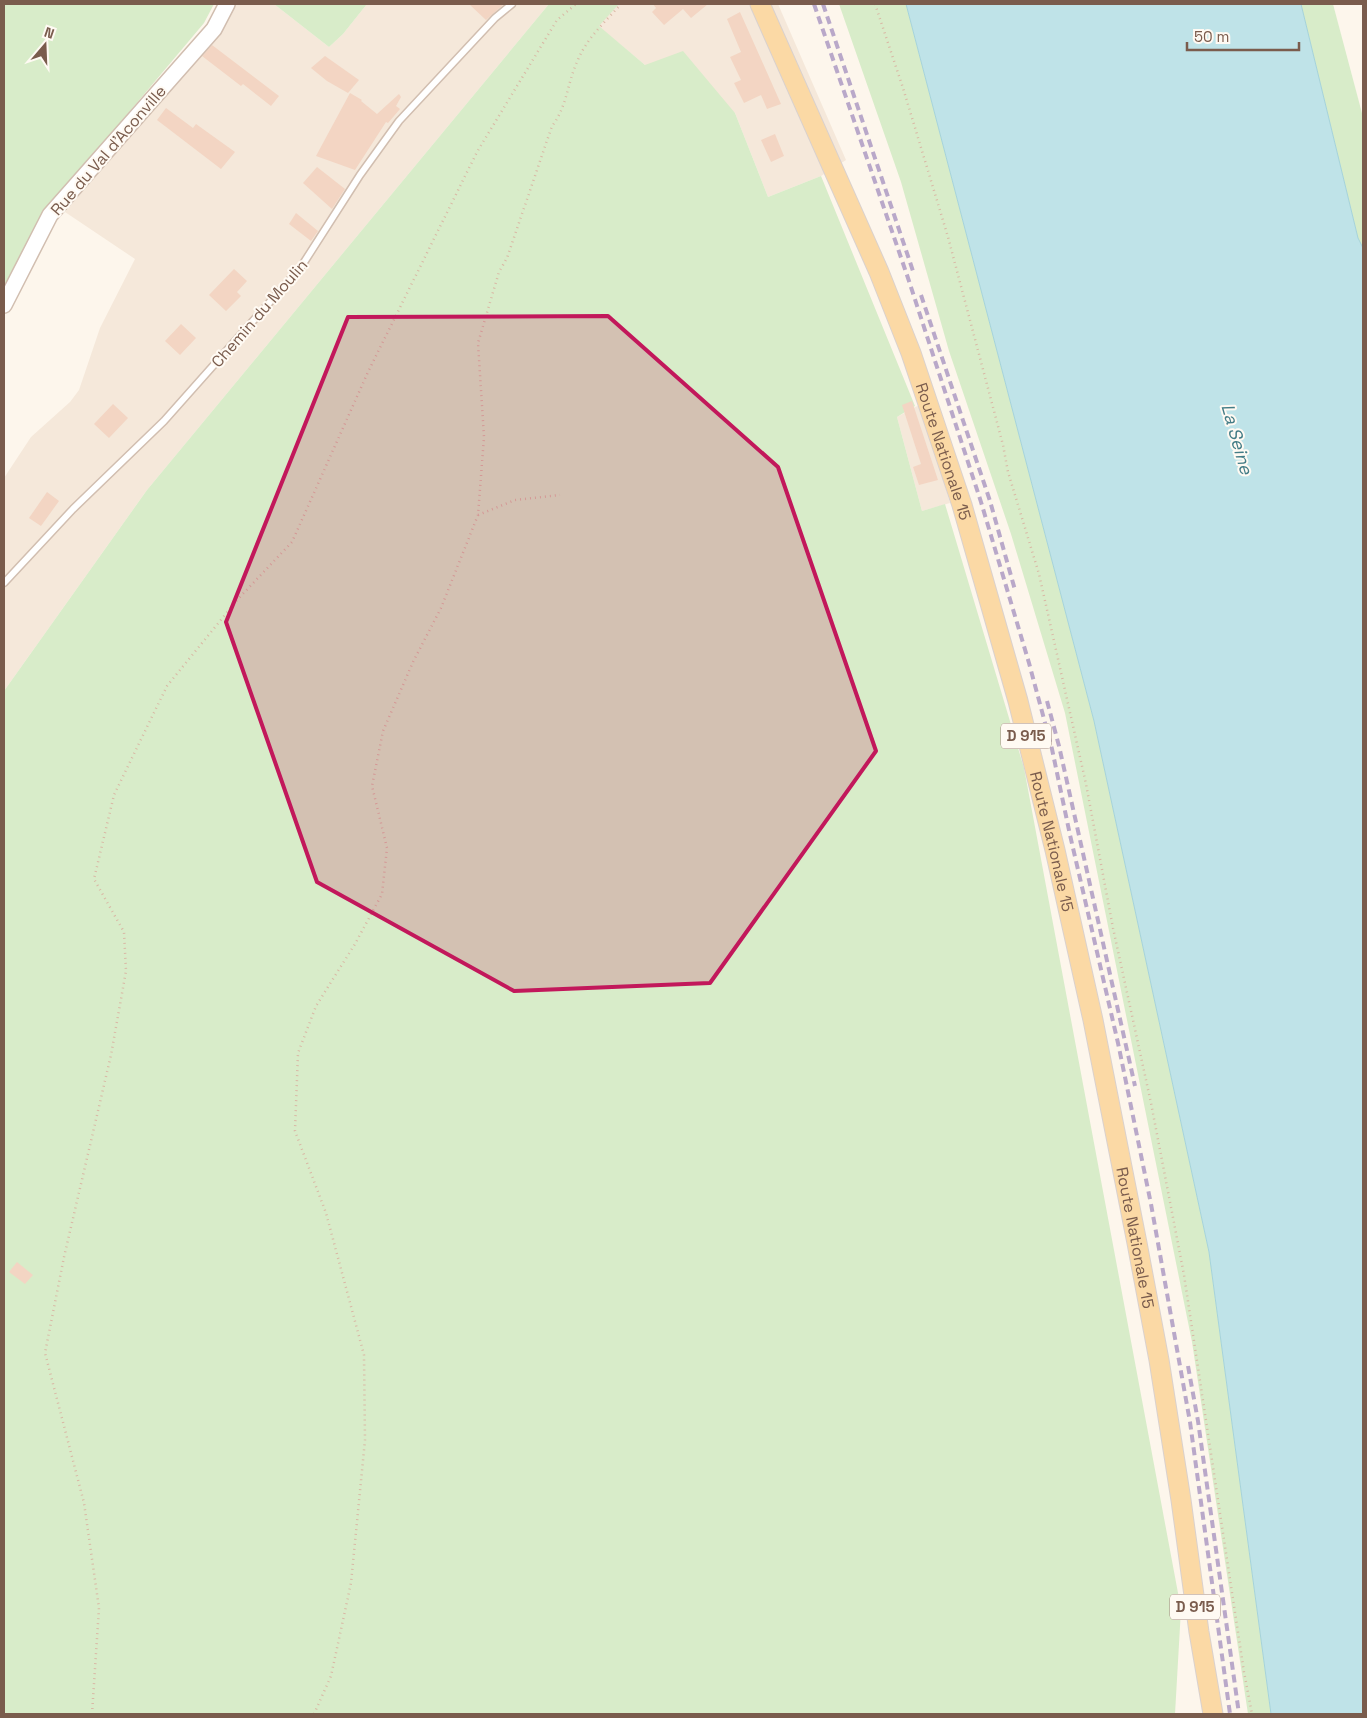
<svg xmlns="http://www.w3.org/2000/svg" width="1367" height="1718" font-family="'Space Grotesk',sans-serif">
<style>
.residential{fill:#f5e8da}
.green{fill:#d8ecc9}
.water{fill:#bfe3e8;stroke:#a5d3da}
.building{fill:#f3d5c3}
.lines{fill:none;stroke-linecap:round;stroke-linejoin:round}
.service-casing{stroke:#d1beb0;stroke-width:9}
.tertiary-casing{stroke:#d1beb0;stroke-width:18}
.primary-casing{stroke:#dad1cd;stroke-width:21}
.path{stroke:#d9b8a5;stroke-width:2.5;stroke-dasharray:1 4;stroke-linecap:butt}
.service{stroke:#fff;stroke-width:6}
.tertiary{stroke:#fff;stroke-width:15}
.primary{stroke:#fbd9a5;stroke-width:19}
.rail{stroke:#b9a8c9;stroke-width:4;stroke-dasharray:8 5;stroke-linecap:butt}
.marked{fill:#c2185b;fill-opacity:0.2;stroke:#c2185b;stroke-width:4;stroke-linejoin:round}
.labels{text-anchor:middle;stroke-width:4;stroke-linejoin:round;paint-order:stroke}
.shield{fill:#fffaf3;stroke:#a28b7f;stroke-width:1}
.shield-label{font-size:15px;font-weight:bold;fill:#7a5c4d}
.street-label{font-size:16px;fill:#7a5c4d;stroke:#fffaf3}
.water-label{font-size:18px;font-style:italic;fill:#437c86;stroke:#fffaf3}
</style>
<rect width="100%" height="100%" fill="#fdf6ec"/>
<g class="residential">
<path d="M234,4H274L329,47L343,34L367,4H549L147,490L4,691V478L31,437L70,402L79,390L100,328L135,259L65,212L214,37Z"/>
<path d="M619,4H778L846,160L821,176L768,197L735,113L645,65L598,26Z"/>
<path d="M921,404L950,503L922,511L897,417Z"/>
</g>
<g class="green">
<path d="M4,4H214L204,23L45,212L4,288Z"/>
<path d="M274,4H367L343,34L329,47Z"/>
<path d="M549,4H619L599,26L645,65L683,51L735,113L768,197L821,176L915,406L897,417L922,511L945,504L1024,768L1181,1609L1175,1714H4V691L147,490Z"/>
<path d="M839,4H906L1094,721L1209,1252L1271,1714H1248L1192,1342L1065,713L1011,534L949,351L901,182Z"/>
<path d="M1301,4H1333L1363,117V248L1358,238Z"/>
</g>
<path class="water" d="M906,4H1301L1358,238L1363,248V1714H1271L1209,1252L1094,721Z"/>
<g class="building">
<path d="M469,4H504L486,20Z"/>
<path d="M653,4H708L691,18L683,9L664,25L652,12L656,8Z"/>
<path d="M740,12L781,104L767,109L761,95L744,103L734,83L741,80L730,57L741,52L727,19Z"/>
<path d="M212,45L279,96L271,106L243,84L241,86L202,56Z"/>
<path d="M325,56L359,80L348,93L327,81L311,68Z"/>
<path d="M350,93L362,100L361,101L377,114L399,94L401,97L396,106L400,109L388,123L386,122L355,170L316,156Z"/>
<path d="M166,108L193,128L196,124L235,152L221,169L157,120Z"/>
<path d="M775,134L784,156L771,162L761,140Z"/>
<path d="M317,167L345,189L332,209L303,183Z"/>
<path d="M296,213L318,231L311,241L289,224Z"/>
<path d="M234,269L247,281L237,292L241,296L226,311L209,295Z"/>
<path d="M181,324L196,338L180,355L165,341Z"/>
<path d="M912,401L938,480L919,485L913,467L921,464L902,405Z"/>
<path d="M113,404L128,418L109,438L94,424Z"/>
<path d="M47,492L59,501L41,526L29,518Z"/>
<path d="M17,1262L33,1275L25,1284L9,1272Z"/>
</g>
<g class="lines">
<g class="service-casing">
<path id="service" d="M4,583L73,509L164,421L301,267L360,175L399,121L495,18L512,4"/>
</g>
<g class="tertiary-casing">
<path id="tertiary" d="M4,305L50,215L214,29L227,4"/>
</g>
<g class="primary-casing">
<g id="primary">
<path id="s1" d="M760,4L879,272L911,353L962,505L1018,701L1055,850L1093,1020L1137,1243L1159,1360L1181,1500L1199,1632L1213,1714"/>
</g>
</g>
<g class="path">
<path d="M875,4L903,88L948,237L1003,445L1008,472L1039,574L1086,784L1113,928L1151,1103L1184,1275L1244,1672L1252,1714"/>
<path d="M478,515L515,500L560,495"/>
<path d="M92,1714L99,1608L84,1503L45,1353L64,1257L111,1055L126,971L124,932L94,879L114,795L167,686L238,599L292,542L368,372L477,152L557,20L576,4"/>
<path d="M314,1714L331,1676L351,1583L365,1440L364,1355L326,1213L295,1131L298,1053L316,1006L355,944L382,894L387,848L372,786L383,731L413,662L441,608L478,515L484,437L478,343L499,272L507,258L552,126C567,107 567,84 577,62C586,39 605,22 621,4"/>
</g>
<use href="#service" class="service"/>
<use href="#tertiary" class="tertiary"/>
<use href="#primary" class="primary"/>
<g class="rail">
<path d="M814,4L908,278L981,502L1029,663L1052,749L1070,835L1118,1043L1151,1204L1190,1422L1230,1714"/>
<path d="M823,4L914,274"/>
<path d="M921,295L990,501L1015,590"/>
<path d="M1047,701L1059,746L1135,1086"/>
<path d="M1188,1366L1198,1421L1239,1714"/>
</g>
</g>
<path class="marked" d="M608,316L778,467L876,751L710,983L514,991L317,882L226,622L348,317Z"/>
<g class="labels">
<g class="shield">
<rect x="1001" y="723.5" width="50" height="25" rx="4"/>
<rect x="1170" y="1594.5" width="50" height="25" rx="4"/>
</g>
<g class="shield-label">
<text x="1026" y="741">D 915</text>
<text x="1195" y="1612">D 915</text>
</g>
<g class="street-label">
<text transform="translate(108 150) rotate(-49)" y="6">Rue du Val d'Aconville</text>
<text transform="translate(259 313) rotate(-49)" y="6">Chemin du Moulin</text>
<text dy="6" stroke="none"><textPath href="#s1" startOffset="484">Route Nationale 15</textPath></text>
<text dy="6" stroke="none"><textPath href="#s1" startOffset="889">Route Nationale 15</textPath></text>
<text dy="6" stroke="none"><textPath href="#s1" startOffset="1294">Route Nationale 15</textPath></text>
</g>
<g class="water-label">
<text transform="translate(1237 439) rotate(74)" y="6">La Seine</text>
</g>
</g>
<rect width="1367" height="1718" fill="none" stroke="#7a5c4d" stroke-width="10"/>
<g transform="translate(45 45) rotate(19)" stroke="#fffaf3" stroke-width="4" paint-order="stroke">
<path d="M0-4L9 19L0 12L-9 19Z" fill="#7a5c4d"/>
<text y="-8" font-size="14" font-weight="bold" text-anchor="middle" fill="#7a5c4d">N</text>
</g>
<path d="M1187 42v8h112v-8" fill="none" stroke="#7a5c4d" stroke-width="2.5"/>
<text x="1194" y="42" font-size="15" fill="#7a5c4d" stroke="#fffaf3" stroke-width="4" paint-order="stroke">50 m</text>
</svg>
